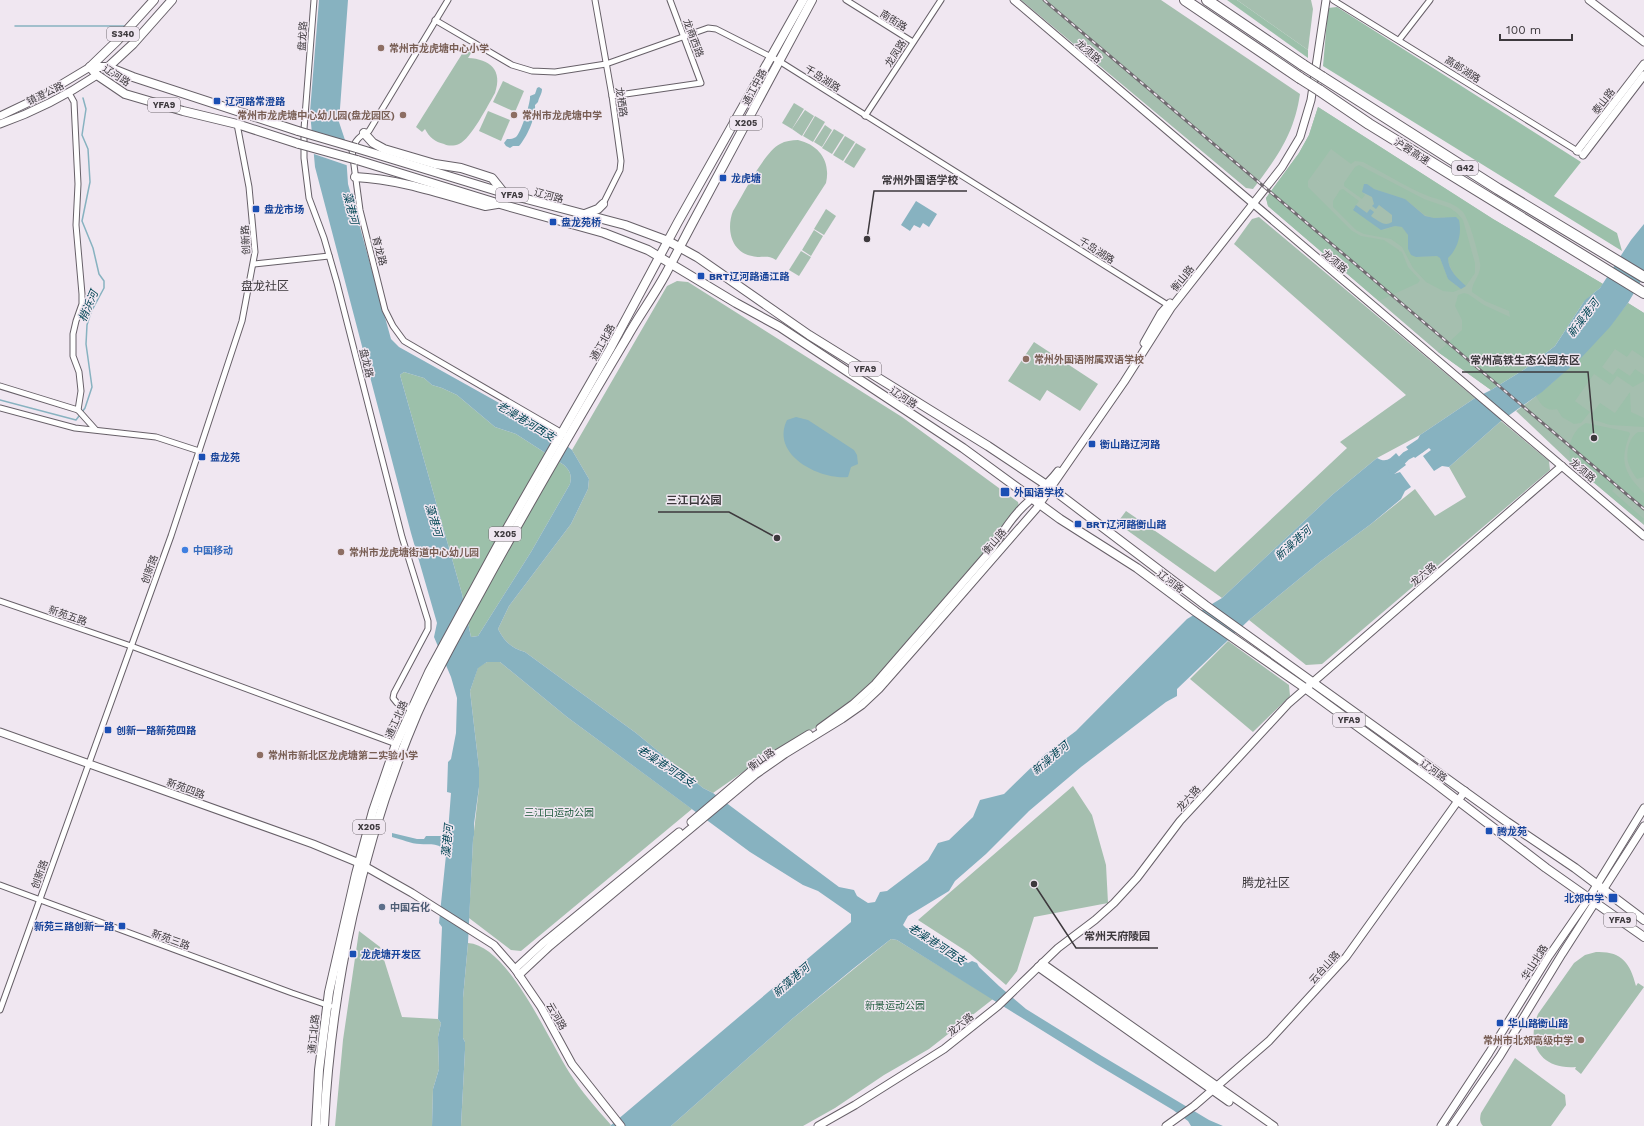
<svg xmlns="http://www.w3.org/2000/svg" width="1644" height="1126" font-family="'Work Sans','Noto Sans SC',sans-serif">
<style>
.green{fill:#a5bfaf}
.forest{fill:#9cc0aa}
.water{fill:#87b2c0;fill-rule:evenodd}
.pier{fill:#f0e7f1}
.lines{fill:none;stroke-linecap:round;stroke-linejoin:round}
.stream{stroke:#87b2c0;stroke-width:1.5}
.river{stroke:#87b2c0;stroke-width:9}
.street-casing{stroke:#676068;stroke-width:7}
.secondary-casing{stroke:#676068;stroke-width:9}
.primary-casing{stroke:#676068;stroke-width:10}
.highway-casing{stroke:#676068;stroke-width:12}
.street{stroke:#fff;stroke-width:5}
.secondary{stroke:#fff;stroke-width:7}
.primary{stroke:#fff;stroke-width:8}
.highway{stroke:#fff;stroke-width:10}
.rail-casing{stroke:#706a70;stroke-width:3}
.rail{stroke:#f0e7f1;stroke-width:1.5;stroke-dasharray:4.5;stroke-linecap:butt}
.primary-bridge-casing{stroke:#676068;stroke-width:10;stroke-linecap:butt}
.highway-bridge-casing{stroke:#676068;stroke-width:12;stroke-linecap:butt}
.primary-bridge{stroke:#fff;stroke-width:8}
.highway-bridge{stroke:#fff;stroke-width:10}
.education-dot{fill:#8d6e63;stroke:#f0e7f1;stroke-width:1.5}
.transit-dot{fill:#1a4fb4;stroke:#f0e7f1;stroke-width:1.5}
.shop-dot{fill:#3f7fe0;stroke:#f0e7f1;stroke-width:1.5}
.service-dot{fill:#5c6f8a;stroke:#f0e7f1;stroke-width:1.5}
.labels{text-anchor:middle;stroke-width:3;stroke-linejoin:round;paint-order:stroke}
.shield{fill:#f0e7f1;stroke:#736d73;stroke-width:1}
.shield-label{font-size:9px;font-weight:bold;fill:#3d393d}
.street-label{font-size:10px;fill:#3d393d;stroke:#f0e7f1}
.education-label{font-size:10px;font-weight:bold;fill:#785e54;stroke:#f0e7f1;text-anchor:start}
.transit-label{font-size:10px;font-weight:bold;fill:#164399;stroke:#f0e7f1;text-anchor:start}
.shop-label{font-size:10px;font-weight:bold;fill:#366cbe;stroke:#f0e7f1;text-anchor:start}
.park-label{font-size:10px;fill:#1c583a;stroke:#f0e7f1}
.service-label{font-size:10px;font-weight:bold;fill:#4e5e75;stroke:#f0e7f1;text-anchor:start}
.water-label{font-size:11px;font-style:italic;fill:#024554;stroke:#f0e7f1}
.quarter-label{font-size:12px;fill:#3d393d;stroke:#f0e7f1}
.leader{fill:none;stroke:#3d393d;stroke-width:1.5}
.callout-dot{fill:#3d393d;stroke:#f0e7f1;stroke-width:1.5}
.callout-label{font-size:11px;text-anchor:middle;font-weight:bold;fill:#3d393d;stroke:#f0e7f1;stroke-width:3;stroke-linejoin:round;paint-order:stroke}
</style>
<rect width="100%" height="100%" fill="#f0e7f1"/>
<g class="green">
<path d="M1021,0H1161L1300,94C1294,135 1277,157 1253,189L1246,188Z"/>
<path d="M1237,0H1311L1313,9L1308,50Z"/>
<path d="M467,46L473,50L468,58C490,59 503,70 495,93C488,105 471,139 459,144C454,146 448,146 444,144C435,142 429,137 425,129L422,132L416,127Z"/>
<path d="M503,81L524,91L515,112L493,102Z"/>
<path d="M794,103L804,109L792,129L782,123Z"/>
<path d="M1318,107L1493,219L1603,284L1491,390L1438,352L1268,206L1266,198L1299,153L1309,135Z"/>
<path d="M805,110L814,116L802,136L792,129Z"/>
<path d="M488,111L510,120L501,141L479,131Z"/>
<path d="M815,116L825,122L813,142L803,136Z"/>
<path d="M825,125L832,130L822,147L814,142Z"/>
<path d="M834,129L844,135L832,154L822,148Z"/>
<path d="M845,136L855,142L843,161L833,155Z"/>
<path d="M798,140C819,145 831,161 826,183L776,260C766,254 762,259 752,256C731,252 726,229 733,211C743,195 764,152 780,144C785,141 792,140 798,140Z"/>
<path d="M856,143L866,149L854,168L844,162Z"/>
<path d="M826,209L836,216L824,235L814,229Z"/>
<path d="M1259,217L1475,398L1420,435L1377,458L1332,495L1222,598L1117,523L1126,511L1215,572L1347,448L1340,442L1406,395L1234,244L1252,219Z"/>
<path d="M814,230L823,236L811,256L802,250Z"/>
<path d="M801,251L811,257L799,276L789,270Z"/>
<path d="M677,281L688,282L902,417L1018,502L1019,506L1018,510L999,531L990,548L869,686L820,725L773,751L713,793L703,788L636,733L525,652C511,648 505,642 498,629L509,606L571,524L588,489L589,479L572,450L667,286Z"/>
<path d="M1628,303L1644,313V525L1573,465L1516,411C1556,383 1598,342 1628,303Z"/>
<path d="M1034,342L1098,384L1080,411L1047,390L1040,401L1008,381Z"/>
<path d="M1501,421L1549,461L1550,470L1322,664L1306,665L1249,620L1321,561L1371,524L1415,489L1435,516L1466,497L1449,467Z"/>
<path d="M1228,641L1289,685L1290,696L1253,732L1190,679Z"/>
<path d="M487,662H500L567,717L692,809L521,951L511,950L469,918L473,840L479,787V768L470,691L478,667Z"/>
<path d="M1073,786L1092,815L1106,865L1108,903L1034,917L1017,971L1006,985L969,953L918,920Z"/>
<path d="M359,931L380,947L402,1017L438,1019L441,1023L438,1037L439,1069L433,1089L432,1126H335L343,1040Z"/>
<path d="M891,939L897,940L993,999L929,1049L884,1075L835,1108L803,1126H671L792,1019Z"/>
<path d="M468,943C508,945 549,1041 569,1072C581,1091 596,1108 611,1125L610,1126H461L465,1050V1042L463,1038V998Z"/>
<path d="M1596,952C1621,951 1630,962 1636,986L1638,983L1644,987L1581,1074L1575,1069L1576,1067C1542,1070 1525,1045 1538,1014L1574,963L1585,955Z"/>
<path d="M1515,1058L1565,1095L1566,1105L1551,1126H1483C1479,1122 1480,1117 1481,1113Z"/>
</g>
<g class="forest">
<path d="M1227,0H1237L1308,50V58Z"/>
<path d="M1337,7L1581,162L1554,196L1617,233L1622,251L1323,66L1328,8Z"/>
<path d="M1318,107L1493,219L1603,284L1600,288L1585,300L1555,346L1525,369L1491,390L1438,352L1462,330V320L1455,306L1458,295L1464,293L1468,294L1484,305L1510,317L1509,311L1485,301L1472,292C1471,282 1482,275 1480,263C1478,252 1469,218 1462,211C1453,202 1439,200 1428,196C1406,187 1384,173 1363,162L1355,161L1351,164L1331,149L1308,181V187L1351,230L1361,236L1384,240L1402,252L1408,267L1420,280L1418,283L1379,301L1268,206L1266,198L1299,153L1309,135Z"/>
<path d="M1359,165L1424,199L1450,208L1457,213L1463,220L1475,263V273L1466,286L1455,277L1448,261L1445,217L1434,218L1425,215L1405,199L1374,189L1367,184L1362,192L1365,195L1362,199L1344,186V183L1355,167Z"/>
<path d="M1343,189L1359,201L1353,209L1384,230L1395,226L1402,227L1408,235V249L1416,257L1437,256L1440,258L1448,279L1461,289L1453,292L1443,291L1426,282L1413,268L1402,247L1391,239L1364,234L1356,230L1333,207V201L1340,190Z"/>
<path d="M1628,303L1644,313V358L1632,350L1627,357L1615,349L1602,367L1613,375L1618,368L1630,376L1635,369L1644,375V381L1633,387L1617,376L1610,385L1594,374L1575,401L1590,412L1581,423L1574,424L1562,417L1557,409C1546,412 1541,405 1536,396C1571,369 1601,338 1628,303Z"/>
<path d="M404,372L424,378L432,385L442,388L457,395L495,427L516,434L564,465C570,471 572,475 570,484L531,552L478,636L471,637L462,594L400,375Z"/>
<path d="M1630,392L1631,412L1644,418V427L1610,425L1591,419V415L1600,403L1615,413Z"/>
<path d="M1586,423L1629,432L1630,434C1619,461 1624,473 1644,493V510L1616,486L1612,491L1644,519L1641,522L1573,465C1565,451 1571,430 1586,423Z"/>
<path d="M1638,432H1644V477L1637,479C1634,475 1631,470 1629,465C1625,455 1628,438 1638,432Z"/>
</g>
<g class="water">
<path d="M319,0H348L339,122L345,140L348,184L391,339L399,347L546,429L572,450L589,479L588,489L571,524L509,606L498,629C505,642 511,648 525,652L636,733L703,788L713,793L839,887L854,890L857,896L868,903L875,902L880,892L887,891L928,860L938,843L949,840L973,817L980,800L1004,794L1046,753L1061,748L1064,740L1076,731L1187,619L1222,598L1332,495L1377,458C1386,463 1390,459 1396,453L1406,465L1394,474L1400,472L1411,487L1405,491L1401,499L1371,524L1321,561L1249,620L1177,689V696L1166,702L1081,767L1029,811L986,854L955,881L949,891L908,916L903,925L906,928L912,930L968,963L972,961L977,963L979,967L999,986L1026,1009L1102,1056L1209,1120L1223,1126H1191L1188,1121L1173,1110L1096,1064L897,940L891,939L854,968L792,1019L671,1126H610L851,922V914L818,891L803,885L750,852L567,717L500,662H487L478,668L470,691L479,768V787L474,824V835L473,840L468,943L463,998V1038L465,1042V1050L461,1126H432L433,1089L439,1069L438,1037L441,1023L438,1019L442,927L439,923L446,855L445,850C435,842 432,845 420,844C411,844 401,839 392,837V833L417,839H424L426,836H442L448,832L451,793L447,792L448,762L451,759L456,733L457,698L451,677L434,637L437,623L411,533L315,167L310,112ZM404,372L424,378L432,385L442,388L457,395L495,427L516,434L564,465C570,471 572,475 570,484L531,552L478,636L471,637L462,594L400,375Z"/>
<path d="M539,87L542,89C542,94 539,97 538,102L535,105C536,117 527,137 519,146H513L510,148L506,146L504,143L507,139C510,139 513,139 516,137C521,133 531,101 530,96L535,94L537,88Z"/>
<path d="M1364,184H1367L1374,189L1405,199L1425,216L1434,218L1456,217L1459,220C1462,233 1458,249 1448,258C1448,270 1458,279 1466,286L1461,289L1448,279L1440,258L1437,256L1416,257L1411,255L1408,249V235L1402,227L1395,226L1381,230L1353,210L1356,205L1367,213L1370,209L1374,212L1371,216C1378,221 1385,227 1392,222V215L1379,205L1376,209L1372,206L1374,204L1372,197L1362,192Z"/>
<path d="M916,201L937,214L929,227L923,223L920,228L914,225L910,231L901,225Z"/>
<path d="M1644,224V276L1628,303L1610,327L1582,357L1542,392L1501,421L1449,467L1442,466L1434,471L1423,456L1431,450L1429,448L1415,458L1406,447L1418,439L1420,435L1475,398L1491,390L1525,369L1555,346L1585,300L1600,288L1631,240Z"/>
<path d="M796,417L808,420L854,450L857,455L858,464L851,467L848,477C820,480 770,455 787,420Z"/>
</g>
<path class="pier" d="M309,130L347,143L349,166L311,153Z"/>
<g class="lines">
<g class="stream">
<path d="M15,26H124"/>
<path d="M0,400L76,420L85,408L92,387L86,344L87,325L91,312L104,288V281L99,274L93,248L82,221L90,182L88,149L82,135L86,109L83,98"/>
</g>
<path class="river" d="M1393,469L1406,456L1421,448"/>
<g class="street-casing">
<g id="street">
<path d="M314,0L304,129V158L309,198L324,238L337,283L402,537L428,621V629L394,693L393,698L397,703L411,709"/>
<path d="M448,0L369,131C360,136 355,140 352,150L360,210L385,310L393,326L404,341L564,434"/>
<path d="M595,0L612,96L621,161L620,170L603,204"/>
<path d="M846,0L913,42"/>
<path d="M1333,0L1579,152"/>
<path d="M435,20L512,65L532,71L555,72L606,64L708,28L716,29L779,61L1171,307"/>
<path d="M1399,40L1430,0"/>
<path d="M69,93L74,102L78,184L76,225L82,294V304L76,321L73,334V356L79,372L81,391L78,410L95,429"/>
<path d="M612,96L701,83L670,0"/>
<path d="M865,116L941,0"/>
<path d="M254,264L329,256"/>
<path d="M0,386L78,410"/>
<path d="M0,408L75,428L156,437L199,451"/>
<path d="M0,601L131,646L396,744"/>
<path d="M0,885L292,993L330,1006"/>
<path d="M0,1010L171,536L242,321L255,252L249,187L237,124"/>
</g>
</g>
<g class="secondary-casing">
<g id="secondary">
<path d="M1014,0L1644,536"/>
<path d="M1589,0L1644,42"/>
<path d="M0,116L40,97L90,67"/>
<path d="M0,124C34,112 67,95 97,75"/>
<path d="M1577,151L1644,64"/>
<path d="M1583,155L1644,75"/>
<path d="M1144,343L1161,313L1170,303"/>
<path d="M820,728L853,704L875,684L992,549C1002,533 1013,515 1028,502C1038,492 1049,483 1058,471"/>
<path d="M0,732L313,844L359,863L412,893L494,945L515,969L541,1007L572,1064L621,1126"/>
<path d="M691,822L758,765L809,734"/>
<path d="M1042,963L1274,1126"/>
<path d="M1038,967L1229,1102"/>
<path d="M515,969L542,944L679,832"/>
<path d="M519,975L550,946L755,775L785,754L842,719L862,705L879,689L923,639L1036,509L1124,382L1171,308L1282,167L1300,137L1311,100L1326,0"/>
<path d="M818,1126L855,1105L944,1049L998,1006L1058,948L1095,920L1114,903L1137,878L1180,821L1289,703L1562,466"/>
<path d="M1166,1126L1194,1106L1269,1041L1346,957L1465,791"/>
<path d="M1441,1126L1489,1053L1549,956L1587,901L1644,808"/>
<path d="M1452,1126L1500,1056L1562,954L1644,826"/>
</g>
</g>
<g class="primary-casing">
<g id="primary">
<path d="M90,67L97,75L125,94L183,111L237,124L299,144"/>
<path d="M90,67H108L133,77L298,131"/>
<path d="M90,67L117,41L154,0"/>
<path d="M106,69L133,44L172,0"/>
<path d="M364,133L373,143L384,149L435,164L461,168L492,178L504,193"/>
<path d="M356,148L504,193L625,225L668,241L697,257L809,335L988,446L1051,488L1205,605L1507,822L1575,868L1644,920"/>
<path d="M357,160L500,204L604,233L648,250L736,303L780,327L963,448L1060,519L1137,568L1196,612L1305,688L1435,783L1546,868L1644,937"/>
<path d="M355,177C399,179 442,194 485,206L497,204"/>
<path d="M585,214L598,209L603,204"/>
<path d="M316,1126L319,1070L329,992L356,874L373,811L396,744L429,672L509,525L610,349L678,222L803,0"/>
<path d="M324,1126C331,986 362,843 417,714C435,673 458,633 480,593C527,507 576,423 626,339C638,317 653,297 665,275C677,253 688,231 700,209C737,139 775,70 812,0"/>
</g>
</g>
<g class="highway-casing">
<g id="highway">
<path d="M1185,0L1300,78"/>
<path d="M1207,0L1303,65"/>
<path d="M1322,77L1498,189L1644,277"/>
<path d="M1319,90L1369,124L1644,293"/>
</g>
</g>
<use href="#street" class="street"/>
<use href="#secondary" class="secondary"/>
<use href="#primary" class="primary"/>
<use href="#highway" class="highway"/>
<g class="rail-casing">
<path id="rail" d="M1044,0L1644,509"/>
</g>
<use href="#rail" class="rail"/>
<g class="primary-bridge-casing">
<g id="primary-bridge">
<path d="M298,131L356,148"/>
<path d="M299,144L357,160"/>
</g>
</g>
<g class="highway-bridge-casing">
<g id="highway-bridge">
<path d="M1303,65L1322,77"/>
<path d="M1300,78L1319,90"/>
</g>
</g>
<use href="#primary-bridge" class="primary-bridge"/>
<use href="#highway-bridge" class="highway-bridge"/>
</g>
<g class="education-dot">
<circle cx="381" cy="48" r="4"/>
<circle cx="403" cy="115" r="4"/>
<circle cx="514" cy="115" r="4"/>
<circle cx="1026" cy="359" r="4"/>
<circle cx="341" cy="552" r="4"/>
<circle cx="260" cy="755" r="4"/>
<circle cx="1581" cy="1040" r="4"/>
</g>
<g class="transit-dot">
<rect x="213" y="97" width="8" height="8" rx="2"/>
<rect x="719" y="174" width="8" height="8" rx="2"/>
<rect x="252" y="205" width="8" height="8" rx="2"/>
<rect x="549" y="218" width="8" height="8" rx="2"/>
<rect x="697" y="272" width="8" height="8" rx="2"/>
<rect x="1088" y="440" width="8" height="8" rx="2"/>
<rect x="198" y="453" width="8" height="8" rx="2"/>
<rect x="1000" y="487" width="10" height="10" rx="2"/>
<rect x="1074" y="520" width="8" height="8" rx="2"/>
<rect x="104" y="726" width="8" height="8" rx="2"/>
<rect x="1485" y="827" width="8" height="8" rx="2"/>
<rect x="1608" y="893" width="10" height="10" rx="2"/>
<rect x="118" y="922" width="8" height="8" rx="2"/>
<rect x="349" y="950" width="8" height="8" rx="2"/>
<rect x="1496" y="1019" width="8" height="8" rx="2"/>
</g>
<circle class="shop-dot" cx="185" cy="550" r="4"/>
<circle class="service-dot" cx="382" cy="907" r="4"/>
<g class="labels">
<g class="shield">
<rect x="107" y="27" width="32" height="14" rx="3"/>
<rect x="148" y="98" width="32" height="14" rx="3"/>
<rect x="730" y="116" width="32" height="14" rx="3"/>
<rect x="1452" y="161" width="26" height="14" rx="3"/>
<rect x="496" y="188" width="32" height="14" rx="3"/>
<rect x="849" y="362" width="32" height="14" rx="3"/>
<rect x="489" y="527" width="32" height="14" rx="3"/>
<rect x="1333" y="713" width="32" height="14" rx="3"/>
<rect x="353" y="820" width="32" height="14" rx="3"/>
<rect x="1604" y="913" width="32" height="14" rx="3"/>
</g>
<g class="shield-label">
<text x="123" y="37">S340</text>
<text x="164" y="108">YFA9</text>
<text x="746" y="126">X205</text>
<text x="1465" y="171">G42</text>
<text x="512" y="198">YFA9</text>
<text x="865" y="372">YFA9</text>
<text x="505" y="537">X205</text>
<text x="1349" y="723">YFA9</text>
<text x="369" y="830">X205</text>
<text x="1620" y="923">YFA9</text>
</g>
<g class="street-label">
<text transform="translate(894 20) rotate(32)" y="4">南街路</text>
<text transform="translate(302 36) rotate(-86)" y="4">盘龙路</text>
<text transform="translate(694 38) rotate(69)" y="4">龙商西路</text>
<text transform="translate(1089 51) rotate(40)" y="4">龙须路</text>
<text transform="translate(895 53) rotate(-57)" y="4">龙凤路</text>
<text transform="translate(1463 69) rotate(32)" y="4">高邮湖路</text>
<text transform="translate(117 75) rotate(34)" y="4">辽河路</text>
<text transform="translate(823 78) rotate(33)" y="4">千岛湖路</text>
<text transform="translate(754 87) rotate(-62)" y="4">通江中路</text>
<text transform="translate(45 93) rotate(-26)" y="4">镇澄公路</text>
<text transform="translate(1603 101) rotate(-52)" y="4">泰山路</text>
<text transform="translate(622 102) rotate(81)" y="4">龙栖路</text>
<text transform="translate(1412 151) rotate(32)" y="4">沪蓉高速</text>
<text transform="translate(549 195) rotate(15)" y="4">辽河路</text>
<text transform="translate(245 240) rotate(-93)" y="4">创新路</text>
<text transform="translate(1097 250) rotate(32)" y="4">千岛湖路</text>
<text transform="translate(380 251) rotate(75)" y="4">育龙路</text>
<text transform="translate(1335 261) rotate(40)" y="4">龙须路</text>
<text transform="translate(1182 278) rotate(-51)" y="4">衡山路</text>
<text transform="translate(602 342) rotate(-61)" y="4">通江北路</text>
<text transform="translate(367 363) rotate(76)" y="4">盘龙路</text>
<text transform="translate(904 397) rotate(34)" y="4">辽河路</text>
<text transform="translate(1583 470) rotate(41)" y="4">龙须路</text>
<text transform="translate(994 541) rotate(-49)" y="4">衡山路</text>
<text transform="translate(149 569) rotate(-70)" y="4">创新路</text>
<text transform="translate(1423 574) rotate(-41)" y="4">龙六路</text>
<text transform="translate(1171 581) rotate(37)" y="4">辽河路</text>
<text transform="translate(68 615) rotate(19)" y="4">新苑五路</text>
<text transform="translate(396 719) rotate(-66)" y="4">通江北路</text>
<text transform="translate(761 759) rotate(-36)" y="4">衡山路</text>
<text transform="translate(1434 770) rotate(36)" y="4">辽河路</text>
<text transform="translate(186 788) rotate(20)" y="4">新苑四路</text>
<text transform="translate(1188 798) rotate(-47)" y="4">龙六路</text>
<text transform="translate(39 874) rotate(-70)" y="4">创新路</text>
<text transform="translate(171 939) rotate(20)" y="4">新苑三路</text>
<text transform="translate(1534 962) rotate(-58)" y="4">华山北路</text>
<text transform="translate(1324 967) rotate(-48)" y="4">云台山路</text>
<text transform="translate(557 1016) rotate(60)" y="4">云河路</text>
<text transform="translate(960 1024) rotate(-38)" y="4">龙六路</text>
<text transform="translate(313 1034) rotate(-84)" y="4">通江北路</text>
</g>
<g class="education-label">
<text x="389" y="52">常州市龙虎塘中心小学</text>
<text x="395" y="119" text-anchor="end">常州市龙虎塘中心幼儿园(盘龙园区)</text>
<text x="522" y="119">常州市龙虎塘中学</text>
<text x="1034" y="363">常州外国语附属双语学校</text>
<text x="349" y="556">常州市龙虎塘街道中心幼儿园</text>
<text x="268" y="759">常州市新北区龙虎塘第二实验小学</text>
<text x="1573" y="1044" text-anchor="end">常州市北郊高级中学</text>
</g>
<g class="transit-label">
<text x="225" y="105">辽河路常澄路</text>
<text x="731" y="182">龙虎塘</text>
<text x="264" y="213">盘龙市场</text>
<text x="561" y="226">盘龙苑桥</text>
<text x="709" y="280">BRT辽河路通江路</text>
<text x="1100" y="448">衡山路辽河路</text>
<text x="210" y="461">盘龙苑</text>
<text x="1014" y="496">外国语学校</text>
<text x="1086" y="528">BRT辽河路衡山路</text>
<text x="116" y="734">创新一路新苑四路</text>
<text x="1497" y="835">腾龙苑</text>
<text x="1604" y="902" text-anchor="end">北郊中学</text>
<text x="114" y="930" text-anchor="end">新苑三路创新一路</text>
<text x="361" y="958">龙虎塘开发区</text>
<text x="1508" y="1027">华山路衡山路</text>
</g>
<g class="shop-label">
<text x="193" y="554">中国移动</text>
</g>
<g class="park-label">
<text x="559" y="816">三江口运动公园</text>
<text x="895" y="1009">新景运动公园</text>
</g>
<g class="service-label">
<text x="390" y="911">中国石化</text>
</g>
<g class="water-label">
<text transform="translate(351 208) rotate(76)" y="4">藻港河</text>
<text transform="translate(88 306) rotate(-67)" y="4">梢浜河</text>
<text transform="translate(1583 318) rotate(-53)" y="4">新澡港河</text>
<text transform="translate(526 421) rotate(31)" y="4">老澡港河西支</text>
<text transform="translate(434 520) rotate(74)" y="4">藻港河</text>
<text transform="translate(1293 543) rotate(-42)" y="4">新澡港河</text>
<text transform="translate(1050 758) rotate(-40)" y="4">新澡港河</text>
<text transform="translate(666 766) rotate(33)" y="4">老澡港河西支</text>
<text transform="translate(447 841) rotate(-85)" y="4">藻港河</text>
<text transform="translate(937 944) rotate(33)" y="4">老澡港河西支</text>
<text transform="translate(791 980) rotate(-41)" y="4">新藻港河</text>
</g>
<g class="quarter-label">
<text x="265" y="290">盘龙社区</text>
<text x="1266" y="887">腾龙社区</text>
</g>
</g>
<path class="leader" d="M867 239L874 191H967M1594 438L1588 372H1462M777 538L729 512H658M1034 884L1076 948H1158"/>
<g class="callout-dot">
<circle cx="867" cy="239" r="4"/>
<circle cx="1594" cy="438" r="4"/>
<circle cx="777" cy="538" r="4"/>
<circle cx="1034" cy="884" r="4"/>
</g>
<g class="callout-label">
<text x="920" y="184">常州外国语学校</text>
<text x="1525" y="364">常州高铁生态公园东区</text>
<text x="694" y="504">三江口公园</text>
<text x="1117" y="940">常州天府陵园</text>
</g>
<path d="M1500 34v6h72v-6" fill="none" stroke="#3d393d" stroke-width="2"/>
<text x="1506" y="34" font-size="12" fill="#3d393d" stroke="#f0e7f1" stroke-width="3" paint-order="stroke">100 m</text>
</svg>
